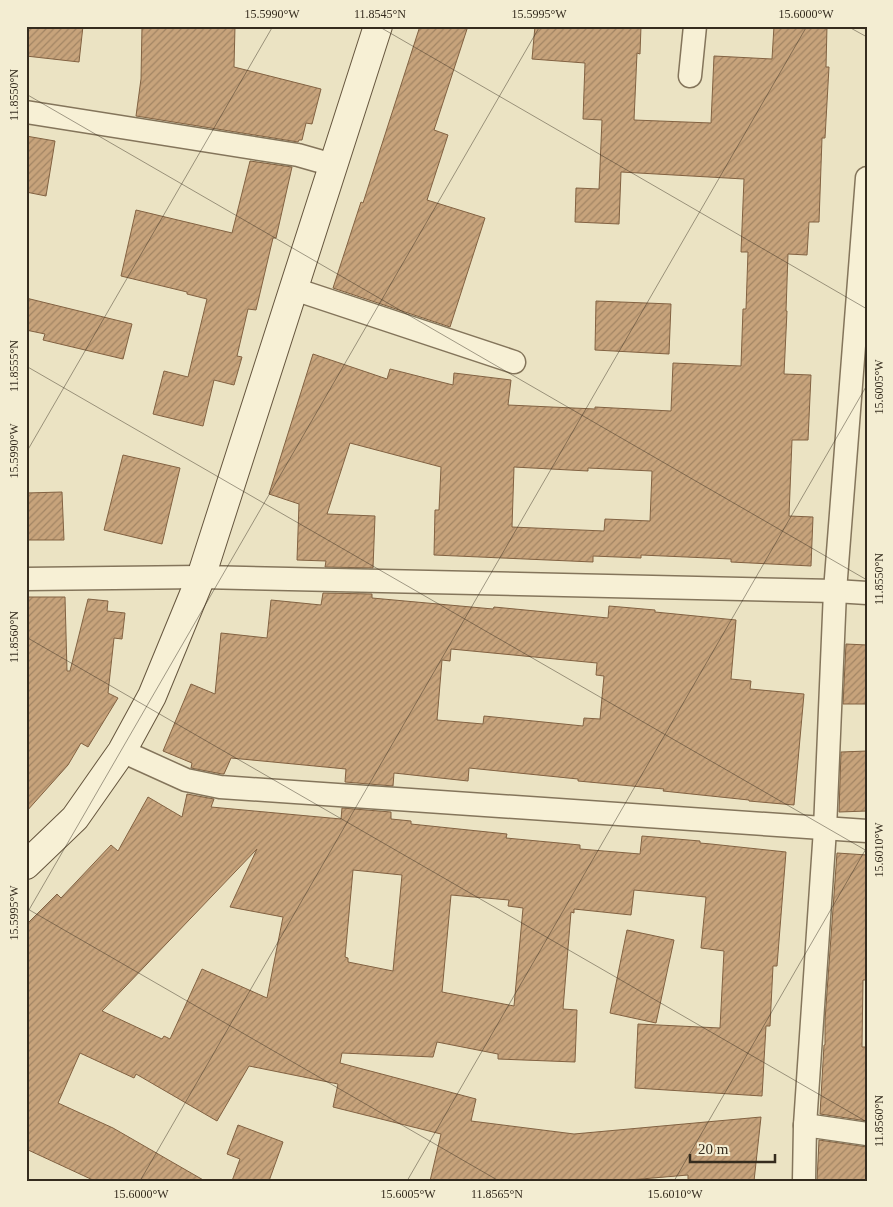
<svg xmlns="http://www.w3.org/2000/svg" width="893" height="1207" font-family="'Times New Roman',serif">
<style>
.building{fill:url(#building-hatch);stroke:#826242;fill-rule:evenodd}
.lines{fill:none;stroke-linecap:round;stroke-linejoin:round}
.street-casing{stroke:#84755b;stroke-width:25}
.secondary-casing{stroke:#66563e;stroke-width:30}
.street{stroke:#f7f0d5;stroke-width:22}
.secondary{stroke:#f7f0d5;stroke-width:28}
.ticks{fill:none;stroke:#352c1e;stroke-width:1;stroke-opacity:0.45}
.neatline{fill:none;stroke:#352c1e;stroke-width:2}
.ticks-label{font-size:12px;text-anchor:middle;fill:#352c1e}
</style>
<defs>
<pattern id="building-hatch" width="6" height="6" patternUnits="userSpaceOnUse" patternTransform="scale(1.25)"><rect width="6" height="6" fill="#c7a37b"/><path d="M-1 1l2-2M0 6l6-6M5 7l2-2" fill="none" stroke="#a28564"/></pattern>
</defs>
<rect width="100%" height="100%" fill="#ebe3c3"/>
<g class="building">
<path d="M26,26H83L79,62L26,56Z"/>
<path d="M142,26H235L234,67L321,89L312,124L306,123L302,140H299L298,142L136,116L141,79Z"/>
<path d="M420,26H468L434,130L448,135L427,200L485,218L450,327L333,288L361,202L363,203Z"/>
<path d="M535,26H641L640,54L637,53L634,120L711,123L714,56L772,59L774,26H827L826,67H829L825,138H822L819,222H809L807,255L788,254L786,311H787L784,374L811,375L808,440H792L789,516L813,517L811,566L731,562V559L641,555V558L593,556V562L434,555L435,510H439L441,467L350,443L327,514L375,516L373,568L325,567L326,561L297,560L299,504L269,494L313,354L387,379L390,369L453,385L454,373L511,380L508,405L595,409V407L671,411L673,363L741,366L743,309H746L748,252H741L744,179L621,172L619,224L575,222L576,188L599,189L602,120L583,119L585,63L532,59ZM514,467L588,471V468L652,471L650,521L605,519L604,531L512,527Z"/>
<path d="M26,136L55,141L46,196L26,192Z"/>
<path d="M250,161L292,167L276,238H273L256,310L248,309L237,356L242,357L234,385L214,380L203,426L153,414L164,371L188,377L207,299L187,294V292L121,276L136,210L232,233Z"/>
<path d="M26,298L132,324L123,359L43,340L45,334L26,330Z"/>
<path d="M596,301L671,304L669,354L595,350Z"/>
<path d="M123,455L180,468L162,544L104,530Z"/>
<path d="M62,492L64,540H26V493Z"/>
<path d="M323,593L372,594V598L493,609L494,607L608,618L609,606L655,610V612L736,620L731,679L751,681L750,689L804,694L794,805L749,801V800L663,791L664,789L578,781V779L469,768L468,781L394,773L393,786L345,782L346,769L231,758L224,774H222L191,768L192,763L163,751L191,684L215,694L221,633L267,638L271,600L321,605ZM451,649L597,663L596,675L604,676L600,719L584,718L583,726L484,716L483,724L437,720L442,660L450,661Z"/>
<path d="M26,597H65L67,671H70L88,599L108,601L107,611L125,613L122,639L114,638L108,693L118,698L88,747L81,743L68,765L26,812Z"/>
<path d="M846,644L867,645V704H843Z"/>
<path d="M867,751V811L839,812L841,752Z"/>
<path d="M187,794L214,799L211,807L341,819L342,808L391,812V819L411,821V824L507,834L506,838L580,845V849L640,854L642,836L700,841V843L711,844L786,852L777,966H773L770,1026H766L762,1096L635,1088L638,1024L720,1028L724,951L701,948L706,897L634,890L631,915L574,909V913L571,912L563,1009L577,1010L575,1062L498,1059V1054L437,1042L433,1057L342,1053L340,1063L476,1099L471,1121L574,1134L761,1117L754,1181H688V1175L618,1181H430L441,1134L333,1107L338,1084L249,1066L217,1121L136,1074L134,1078L80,1053L58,1103L113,1128L205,1181H95L26,1149V925L57,894L61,898L111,845L118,851L148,797L182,817ZM257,849L230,907L283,917L267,998L202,969L170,1039L164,1036L162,1039L102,1011ZM353,870L402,875L393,971L348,962V958L345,957ZM451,895L509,900L508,906L523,908L514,1006L442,992Z"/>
<path d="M837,853L867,855V980H863L862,1047H867V1121L820,1114L824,1045H825V1020Z"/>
<path d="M627,930L674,940L656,1023L610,1013Z"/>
<path d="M238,1125L283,1142L269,1181H232L240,1159L227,1154Z"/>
<path d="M819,1140L867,1147V1181H817Z"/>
</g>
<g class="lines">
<g class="street-casing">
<g id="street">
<path d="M690,76L695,26"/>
<path d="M26,112L298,155L333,165"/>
<path d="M294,289L514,362"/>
<path d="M26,579L201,577L835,591L867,593"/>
<path d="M122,751L186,780L220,787L867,831"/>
<path d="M805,1125L867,1134"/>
<path d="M804,1181L805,1125L825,829L835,591L867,178"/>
</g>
</g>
<g class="secondary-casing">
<path id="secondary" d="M26,865L75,818L122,751L152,696L201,577L378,26"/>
</g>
<use href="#street" class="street"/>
<use href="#secondary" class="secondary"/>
</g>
<path class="ticks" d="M378,26L867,309M847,26L867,37M26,94L867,580M26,366L867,851M26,453L273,26M26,637L867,1122M26,908L499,1181M26,915L540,26M26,1179L29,1181M140,1181L807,26M407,1181L867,385M674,1181L867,847"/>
<rect width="893" height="1207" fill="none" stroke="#f3edd2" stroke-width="55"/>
<path d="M690 1154v8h85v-8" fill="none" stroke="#352c1e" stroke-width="2.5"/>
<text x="698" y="1154" font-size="15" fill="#352c1e" stroke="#f3edd2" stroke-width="4" paint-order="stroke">20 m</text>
<rect x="28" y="28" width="838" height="1152" class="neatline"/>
<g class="ticks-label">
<text x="272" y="18">15.5990°W</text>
<text x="380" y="18">11.8545°N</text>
<text x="539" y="18">15.5995°W</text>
<text x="806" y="18">15.6000°W</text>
<text transform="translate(14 95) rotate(-90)" y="4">11.8550°N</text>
<text transform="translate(14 366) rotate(-90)" y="4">11.8555°N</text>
<text transform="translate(879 387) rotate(-90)" y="4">15.6005°W</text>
<text transform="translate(14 451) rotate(-90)" y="4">15.5990°W</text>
<text transform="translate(879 579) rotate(-90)" y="4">11.8550°N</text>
<text transform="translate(14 637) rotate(-90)" y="4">11.8560°N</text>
<text transform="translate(879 850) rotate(-90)" y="4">15.6010°W</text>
<text transform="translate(14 913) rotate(-90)" y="4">15.5995°W</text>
<text transform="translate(879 1121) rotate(-90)" y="4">11.8560°N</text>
<text x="141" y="1198">15.6000°W</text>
<text x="408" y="1198">15.6005°W</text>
<text x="497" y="1198">11.8565°N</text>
<text x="675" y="1198">15.6010°W</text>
</g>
</svg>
